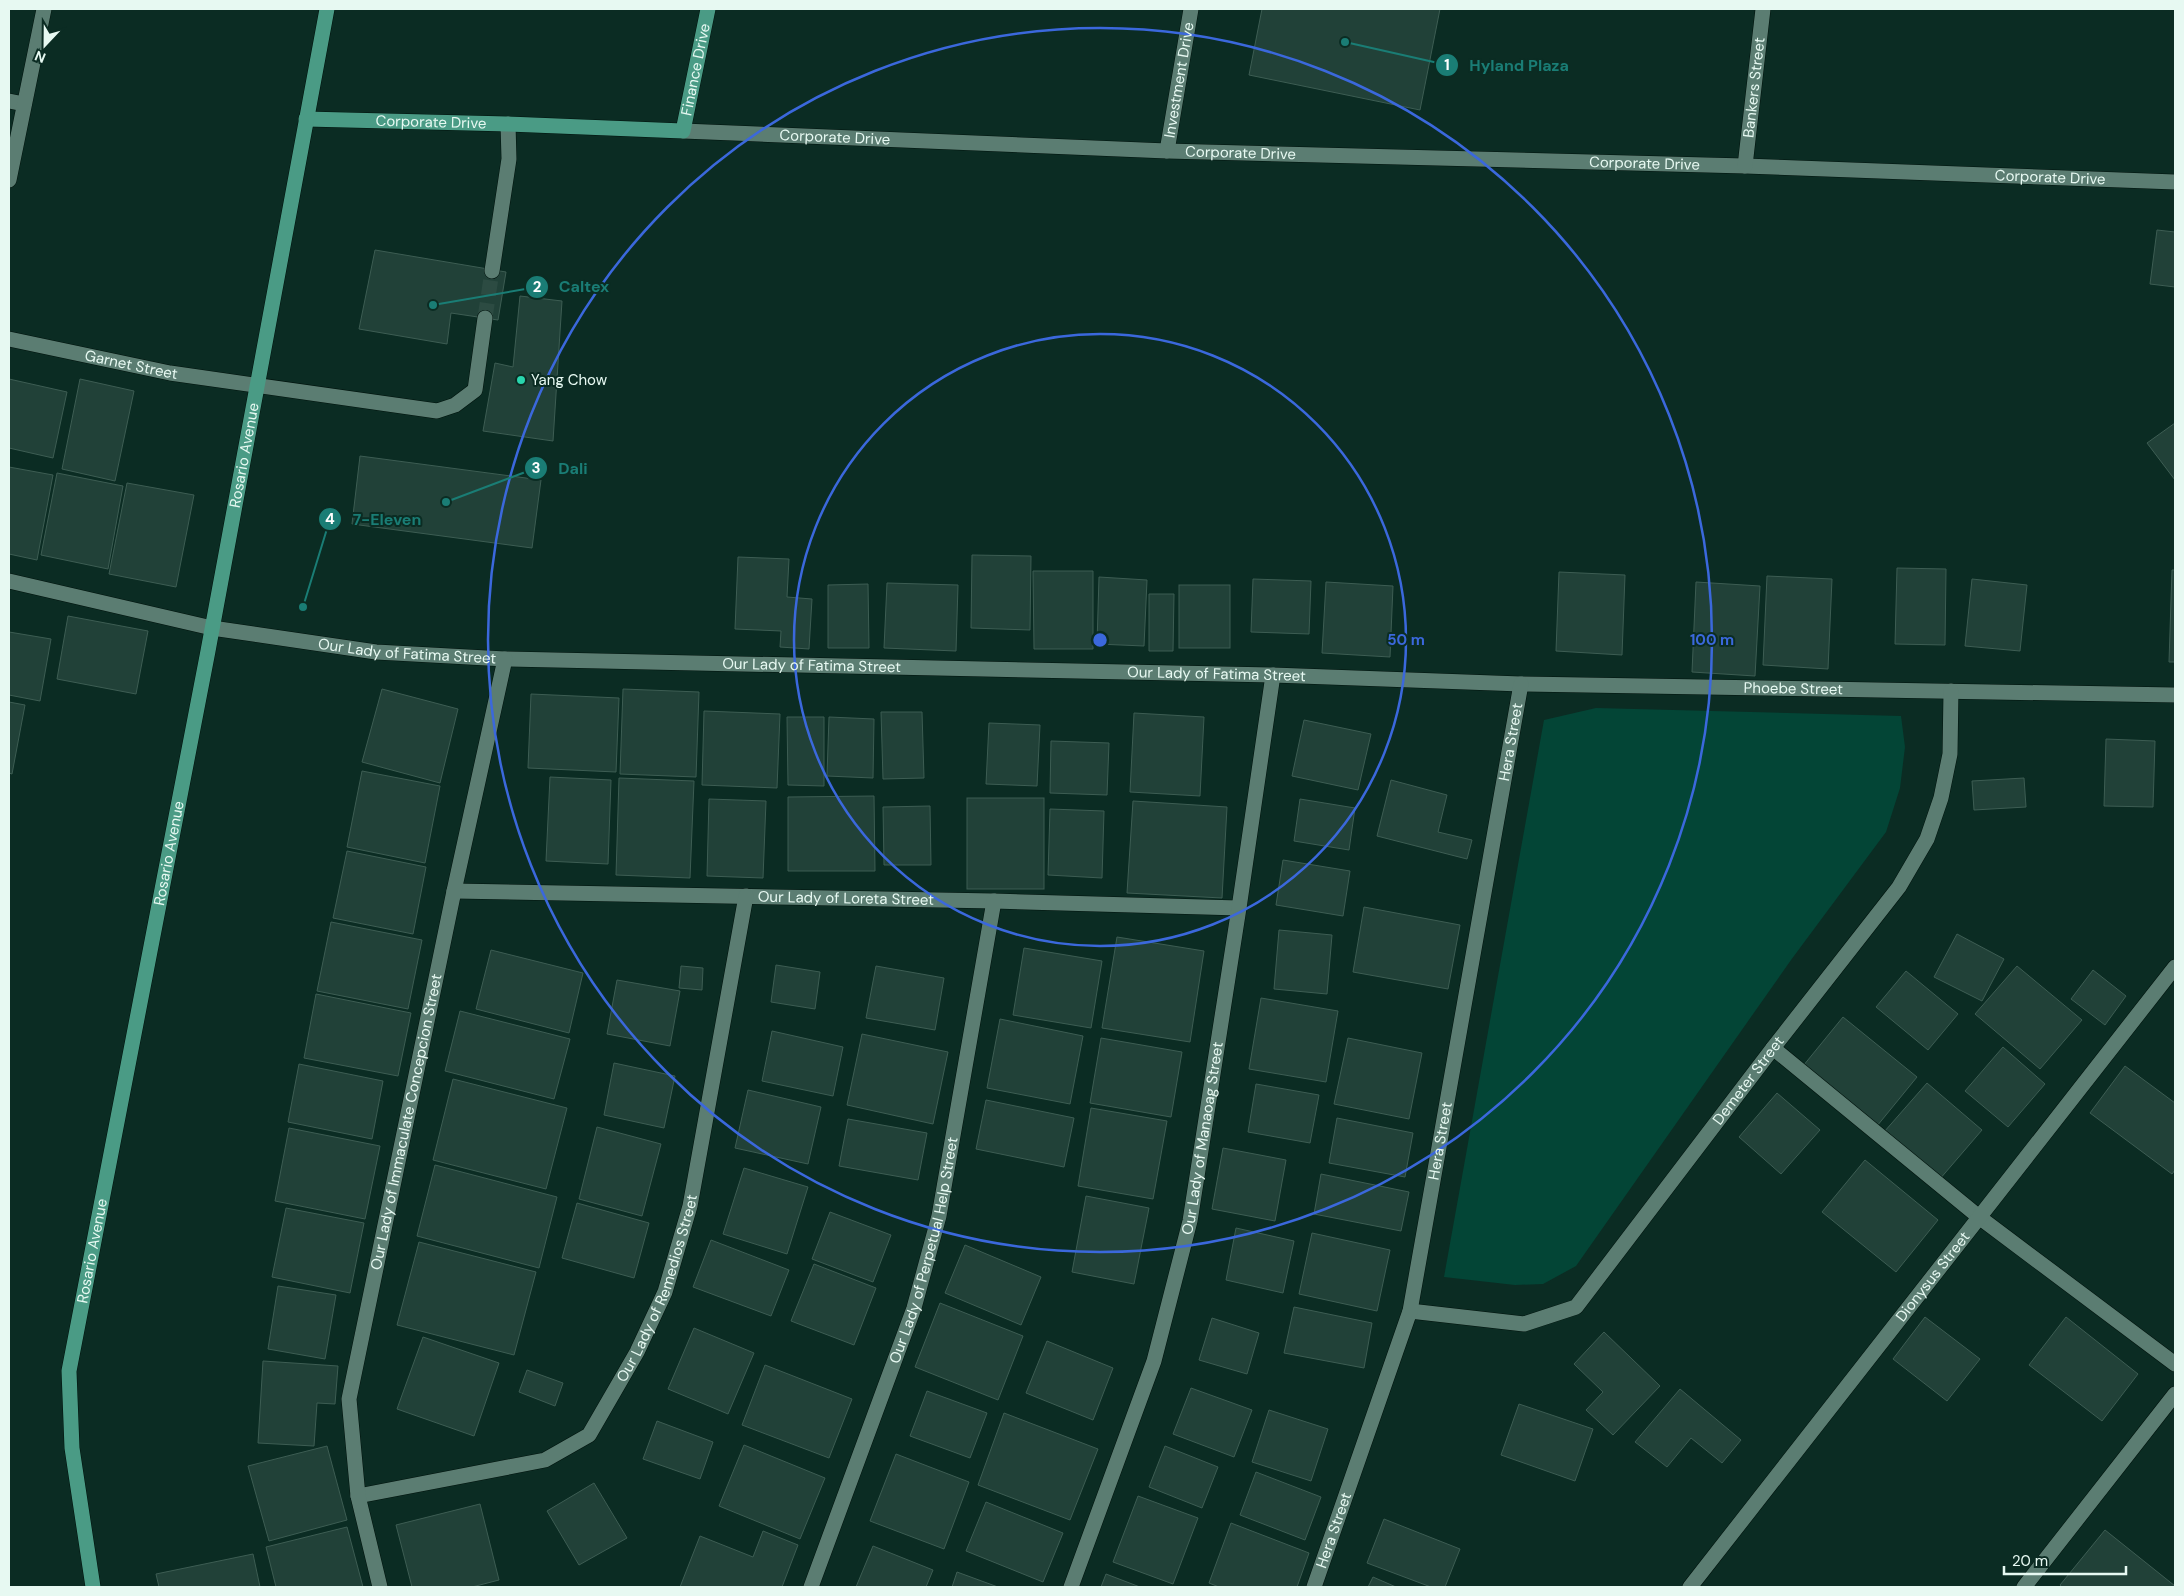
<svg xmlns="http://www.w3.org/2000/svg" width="2184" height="1596" font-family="'DM Sans',sans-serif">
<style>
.green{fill:#034536}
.building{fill:#214138;stroke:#3d5d53}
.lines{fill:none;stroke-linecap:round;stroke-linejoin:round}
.minor-tunnel{stroke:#2c4b42;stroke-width:15;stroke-dasharray:15 8;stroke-linecap:butt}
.minor-casing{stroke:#00130d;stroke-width:16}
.major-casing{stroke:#00130d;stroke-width:16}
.minor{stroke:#5b7d72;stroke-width:15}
.major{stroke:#4a9b85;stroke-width:15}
.ring{fill:none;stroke:#3b68dc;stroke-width:2.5}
.poi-dot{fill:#29d5ad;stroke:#0b2c23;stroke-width:2}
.labels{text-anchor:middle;stroke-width:4;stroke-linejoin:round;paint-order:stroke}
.street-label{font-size:15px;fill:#e7f9f2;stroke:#0b2c23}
.poi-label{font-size:15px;fill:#e7f9f2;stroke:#0b2c23;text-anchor:start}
.centre{fill:#3b68dc;stroke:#0b2c23;stroke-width:2.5}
.ring-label{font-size:15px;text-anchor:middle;font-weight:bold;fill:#3b68dc;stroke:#0b2c23;stroke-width:4;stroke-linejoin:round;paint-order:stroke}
.leader{fill:none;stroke:#1a7d75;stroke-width:2}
.callout-dot{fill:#1a7d75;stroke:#0b2c23;stroke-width:2}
.mark-label{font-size:15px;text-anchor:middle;font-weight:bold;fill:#fff}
.callout-label{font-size:16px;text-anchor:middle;font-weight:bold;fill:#1a7d75;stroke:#0b2c23;stroke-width:4;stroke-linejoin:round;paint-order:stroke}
</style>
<rect width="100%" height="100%" fill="#0b2c23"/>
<path class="green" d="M1596,708L1901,716L1905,747L1900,788L1886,832L1791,960L1576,1266L1543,1284L1515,1285L1444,1277L1544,720Z"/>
<g class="building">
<path d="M1262,9H1440L1420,110L1249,75Z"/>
<path d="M2157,230L2175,232V287L2150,284Z"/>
<path d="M375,250L506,272L498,320L451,313L447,344L359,329Z"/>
<path d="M520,296L562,301L553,441L483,431L495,363L513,367Z"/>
<path d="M9,379L67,392L53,458L9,448Z"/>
<path d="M80,379L134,391L115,481L62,469Z"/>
<path d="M2175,423V480L2147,443Z"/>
<path d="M360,456L541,480L532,548L352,524Z"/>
<path d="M9,467L53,475L37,560L9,554Z"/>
<path d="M57,473L123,486L108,569L41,555Z"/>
<path d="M127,483L194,495L176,587L109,574Z"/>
<path d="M972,555L1031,556L1030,630L971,628Z"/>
<path d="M738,557L789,559L787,597L812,599L809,649L780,647L781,631L735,629Z"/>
<path d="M1897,568L1946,569L1945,645L1895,644Z"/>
<path d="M2172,570H2175V662H2169Z"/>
<path d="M1033,571H1093V649H1034Z"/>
<path d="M1559,572L1625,575L1622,655L1556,651Z"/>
<path d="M1767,576L1832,579L1828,669L1763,665Z"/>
<path d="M1099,577L1147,580L1144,646L1097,644Z"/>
<path d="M1253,579L1311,581L1309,634L1251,632Z"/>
<path d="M1972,579L2027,585L2020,651L1965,646Z"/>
<path d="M1326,582L1393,586L1390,657L1322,653Z"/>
<path d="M1696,582L1760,586L1755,676L1692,672Z"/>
<path d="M887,583L958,585L956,651L884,648Z"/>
<path d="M868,584L869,648H828V585Z"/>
<rect x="1179" y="585" width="51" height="63"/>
<path d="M1149,594H1174L1173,651H1149Z"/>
<path d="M68,616L148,631L136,694L57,679Z"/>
<path d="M9,632L51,639L40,701L9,695Z"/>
<path d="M382,689L458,709L440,783L362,762Z"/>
<path d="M623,689L699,692L696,777L620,774Z"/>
<path d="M531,694L619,698L616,772L528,768Z"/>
<path d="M9,702L25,705L12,774L9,773Z"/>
<path d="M704,711L780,714L777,788L702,785Z"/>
<path d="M881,712H922L924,778L883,779Z"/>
<path d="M1134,713L1204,717L1200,796L1130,792Z"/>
<path d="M787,717H824V786L788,785Z"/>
<path d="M829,717L874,719L873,778L827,776Z"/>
<path d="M1304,720L1371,734L1358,790L1292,776Z"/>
<path d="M989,723L1040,725L1037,786L986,784Z"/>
<path d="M2106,739L2155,741L2153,807L2104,806Z"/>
<path d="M1051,741L1109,743L1107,795L1050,793Z"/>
<path d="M362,771L440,786L425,863L347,847Z"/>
<path d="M550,777L611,780L608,864L546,861Z"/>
<path d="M619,778L694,781L690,878L616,875Z"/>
<path d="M2024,778L2026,807L1974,810L1972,781Z"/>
<path d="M1391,780L1447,795L1438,832L1472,840L1467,859L1377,836Z"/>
<path d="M874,796L875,871H788V797Z"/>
<rect x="967" y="798" width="77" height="91"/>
<path d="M709,799L766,801L763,878L707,876Z"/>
<path d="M1300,799L1355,808L1349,850L1294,841Z"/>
<path d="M1133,801L1227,807L1222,898L1127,893Z"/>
<path d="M930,806L931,865H884L883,807Z"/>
<path d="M1050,809L1104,811L1102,878L1048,875Z"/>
<path d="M347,851L426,867L413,934L333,918Z"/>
<path d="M1283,860L1350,871L1343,916L1276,905Z"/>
<path d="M1364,907L1460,925L1448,989L1353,972Z"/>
<path d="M331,922L422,940L408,1009L317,991Z"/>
<path d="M1279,930L1332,935L1327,994L1274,989Z"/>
<path d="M1957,934L2004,959L1982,1001L1934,977Z"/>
<path d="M1117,937L1204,951L1190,1042L1102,1028Z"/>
<path d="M1024,948L1102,961L1091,1028L1013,1015Z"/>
<path d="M491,950L583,973L569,1033L476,1009Z"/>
<path d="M776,965L820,972L815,1009L771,1002Z"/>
<path d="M681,966L703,968L702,990L679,988Z"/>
<path d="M876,966L944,978L935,1030L866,1018Z"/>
<path d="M2017,966L2082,1020L2040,1069L1975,1014Z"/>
<path d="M2093,970L2126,996L2105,1025L2071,999Z"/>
<path d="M1906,971L1958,1014L1928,1050L1876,1007Z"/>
<path d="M617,980L680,991L670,1046L607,1034Z"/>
<path d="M316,994L411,1013L398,1076L304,1058Z"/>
<path d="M1261,998L1338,1011L1326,1082L1249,1069Z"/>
<path d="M460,1011L570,1039L554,1099L445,1071Z"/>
<path d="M1843,1017L1917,1077L1877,1126L1803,1066Z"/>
<path d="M1000,1019L1083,1036L1070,1104L987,1088Z"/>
<path d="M772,1031L843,1047L833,1096L762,1081Z"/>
<path d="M862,1034L948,1052L933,1124L847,1105Z"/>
<path d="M1101,1038L1182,1052L1171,1117L1090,1103Z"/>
<path d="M1348,1038L1422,1053L1409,1119L1334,1104Z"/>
<path d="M2003,1047L2045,1084L2008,1127L1965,1091Z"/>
<path d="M614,1063L675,1076L664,1128L604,1115Z"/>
<path d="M299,1064L383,1081L372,1139L288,1122Z"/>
<path d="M2125,1066L2175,1103V1170L2172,1174L2090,1113Z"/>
<path d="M453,1079L567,1108L546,1189L433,1160Z"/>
<path d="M1927,1083L1982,1130L1939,1180L1884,1132Z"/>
<path d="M1256,1084L1319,1095L1310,1143L1248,1132Z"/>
<path d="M748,1090L821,1107L808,1164L735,1148Z"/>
<path d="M1777,1093L1820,1130L1781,1174L1739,1137Z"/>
<path d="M986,1100L1074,1118L1064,1167L976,1149Z"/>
<path d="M1091,1108L1167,1121L1153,1199L1078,1186Z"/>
<path d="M1337,1118L1413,1133L1405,1177L1329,1163Z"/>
<path d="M848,1119L927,1133L918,1180L839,1166Z"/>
<path d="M597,1127L661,1144L642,1216L579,1199Z"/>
<path d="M289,1128L380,1146L365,1219L275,1201Z"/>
<path d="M1223,1148L1286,1160L1275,1221L1212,1209Z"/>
<path d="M1865,1160L1938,1220L1896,1272L1822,1212Z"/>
<path d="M435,1165L557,1197L539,1268L417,1236Z"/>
<path d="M744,1168L808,1187L787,1254L723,1234Z"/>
<path d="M1321,1174L1409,1192L1401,1231L1314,1214Z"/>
<path d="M1086,1196L1149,1208L1134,1284L1072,1272Z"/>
<path d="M577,1203L649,1223L634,1278L562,1258Z"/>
<path d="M286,1208L364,1223L350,1293L272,1277Z"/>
<path d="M830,1212L891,1235L873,1282L812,1259Z"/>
<path d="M1236,1228L1294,1241L1283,1293L1226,1280Z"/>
<path d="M1312,1233L1390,1250L1377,1311L1299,1294Z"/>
<path d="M711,1240L789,1270L771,1316L693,1287Z"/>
<path d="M419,1242L536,1272L514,1355L397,1325Z"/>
<path d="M965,1245L1041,1277L1021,1325L945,1293Z"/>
<path d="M814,1264L876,1288L854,1345L791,1321Z"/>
<path d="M278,1286L336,1295L325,1359L268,1349Z"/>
<path d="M940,1303L1023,1336L998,1400L915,1367Z"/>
<path d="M1294,1307L1372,1323L1364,1368L1284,1353Z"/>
<path d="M1925,1317L1980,1359L1947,1401L1893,1359Z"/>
<path d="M2066,1317L2138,1374L2102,1421L2029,1365Z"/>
<path d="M1212,1318L1259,1333L1247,1374L1199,1360Z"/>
<path d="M694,1328L754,1353L728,1414L668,1389Z"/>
<path d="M1604,1332L1660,1386L1613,1435L1586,1410L1603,1392L1574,1364Z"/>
<path d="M423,1337L499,1363L474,1436L397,1409Z"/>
<path d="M1047,1341L1113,1368L1093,1420L1026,1393Z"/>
<path d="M263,1361L338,1366L335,1404L317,1403L314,1446L258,1443Z"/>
<path d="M765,1365L852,1399L829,1458L742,1425Z"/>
<path d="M527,1370L563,1383L555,1406L519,1392Z"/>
<path d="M1191,1388L1252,1410L1234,1457L1173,1434Z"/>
<path d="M1680,1389L1741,1440L1722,1463L1691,1438L1667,1467L1635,1442Z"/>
<path d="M927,1391L987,1413L970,1458L910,1436Z"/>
<path d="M1519,1404L1593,1429L1575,1481L1501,1455Z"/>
<path d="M1269,1410L1328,1429L1311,1481L1252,1462Z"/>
<path d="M1004,1413L1098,1449L1070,1520L978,1485Z"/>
<path d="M657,1421L713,1442L700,1479L643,1459Z"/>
<path d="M744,1445L825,1478L800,1539L719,1506Z"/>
<path d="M327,1446L347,1520L269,1541L248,1466Z"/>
<path d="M1165,1446L1218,1467L1202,1508L1149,1487Z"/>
<path d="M896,1454L969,1482L944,1549L870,1521Z"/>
<path d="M1256,1472L1321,1497L1305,1540L1240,1515Z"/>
<path d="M594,1483L627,1538L579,1565L547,1511Z"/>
<path d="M1138,1496L1198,1518L1173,1584L1113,1562Z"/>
<path d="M986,1502L1063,1533L1043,1582L966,1551Z"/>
<path d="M480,1504L499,1580L472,1587H412L396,1525Z"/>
<path d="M1384,1519L1460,1549L1445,1587H1431L1367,1563Z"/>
<path d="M1231,1523L1309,1553L1297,1587H1219L1209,1583Z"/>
<path d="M347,1527L363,1587H276L266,1547Z"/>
<path d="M2105,1530L2175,1586V1587H2062L2060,1585Z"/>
<path d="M763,1531L798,1545L782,1587H680L700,1536L753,1557Z"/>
<path d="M873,1546L933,1570L926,1587H856Z"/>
<path d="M253,1554L260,1587H159L156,1574Z"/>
<path d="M957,1572L998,1587H952Z"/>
<path d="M1106,1574L1140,1587H1101Z"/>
<path d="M1373,1577L1396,1587H1368Z"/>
</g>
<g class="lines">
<path class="minor-tunnel" d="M485,318L492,271"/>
<g class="minor-casing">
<g id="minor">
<path d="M9,101L24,104"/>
<path id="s1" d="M683,131L1167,151L1745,166L2175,182"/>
<path id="s2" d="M1167,151L1191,9"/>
<path id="s3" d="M1745,166L1763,9"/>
<path d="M9,180L44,9"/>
<path d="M492,271L509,159L508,124"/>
<path id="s4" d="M9,339L170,373L437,411L455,405L475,390L485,318"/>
<path id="s5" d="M9,581L212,628L376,652L505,659L1273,675L1521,684L2175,695"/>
<path id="s6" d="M454,891L994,901L1239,908"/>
<path d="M1773,1048L1979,1217L2175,1364"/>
<path id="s7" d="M1410,1311L1524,1324L1576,1307L1773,1048L1899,887L1927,839L1941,798L1950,754L1951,691"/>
<path id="s8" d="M358,1496L545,1460L589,1435L637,1352L665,1292L690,1206L746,896"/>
<path id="s9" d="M380,1587L358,1496L349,1399L454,891L505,659"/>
<path id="s10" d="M811,1587L914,1308L939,1216L994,901"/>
<path id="s11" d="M1071,1587L1154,1361L1190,1221L1239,908L1273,675"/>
<path id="s12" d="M1314,1587L1410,1311L1521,684"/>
<path id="s13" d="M1690,1587L2175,967"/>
<path d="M2024,1587L2175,1394"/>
</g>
</g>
<g class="major-casing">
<g id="major">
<path id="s14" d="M306,119L508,124L683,131L708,9"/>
<path id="s15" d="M93,1587L72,1448L69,1371L208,651L327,9"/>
</g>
</g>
<use href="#minor" class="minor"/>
<use href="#major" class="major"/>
</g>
<g class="ring">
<circle cx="1100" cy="640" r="306"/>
<circle cx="1100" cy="640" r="612"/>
</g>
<circle class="poi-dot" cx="521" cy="380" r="5"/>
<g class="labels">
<g class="street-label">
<text dy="5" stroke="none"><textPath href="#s14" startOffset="440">Finance Drive</textPath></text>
<text dy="5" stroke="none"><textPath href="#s2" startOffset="72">Investment Drive</textPath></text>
<text dy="5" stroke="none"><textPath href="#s3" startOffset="79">Bankers Street</textPath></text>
<text dy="5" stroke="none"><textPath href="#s14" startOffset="125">Corporate Drive</textPath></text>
<text dy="5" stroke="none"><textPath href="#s1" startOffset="152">Corporate Drive</textPath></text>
<text dy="5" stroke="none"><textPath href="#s1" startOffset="558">Corporate Drive</textPath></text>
<text dy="5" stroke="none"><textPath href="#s1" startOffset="962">Corporate Drive</textPath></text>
<text dy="5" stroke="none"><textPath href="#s1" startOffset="1368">Corporate Drive</textPath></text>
<text dy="5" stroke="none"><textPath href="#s4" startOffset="125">Garnet Street</textPath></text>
<text dy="5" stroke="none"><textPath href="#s15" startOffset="1150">Rosario Avenue</textPath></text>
<text dy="5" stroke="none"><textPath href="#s5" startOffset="405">Our Lady of Fatima Street</textPath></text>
<text dy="5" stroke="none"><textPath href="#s5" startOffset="810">Our Lady of Fatima Street</textPath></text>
<text dy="5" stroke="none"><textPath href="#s5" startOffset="1215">Our Lady of Fatima Street</textPath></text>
<text dy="5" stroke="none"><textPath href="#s5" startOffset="1792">Phoebe Street</textPath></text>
<text dy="5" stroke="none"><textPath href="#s12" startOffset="870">Hera Street</textPath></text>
<text dy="5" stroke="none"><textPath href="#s15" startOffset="745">Rosario Avenue</textPath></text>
<text dy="5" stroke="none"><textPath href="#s6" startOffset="392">Our Lady of Loreta Street</textPath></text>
<text dy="5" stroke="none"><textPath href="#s7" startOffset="454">Demeter Street</textPath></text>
<text dy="5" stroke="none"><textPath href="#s9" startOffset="474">Our Lady of Immaculate Concepcion Street</textPath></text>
<text dy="5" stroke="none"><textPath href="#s11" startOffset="469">Our Lady of Manaoag Street</textPath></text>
<text dy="5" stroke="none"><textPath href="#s12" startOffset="465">Hera Street</textPath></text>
<text dy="5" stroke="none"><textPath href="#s15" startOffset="340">Rosario Avenue</textPath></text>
<text dy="5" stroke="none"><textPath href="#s10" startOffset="356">Our Lady of Perpetual Help Street</textPath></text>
<text dy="5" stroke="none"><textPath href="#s13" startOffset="394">Dionysus Street</textPath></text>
<text dy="5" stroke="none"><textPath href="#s8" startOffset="404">Our Lady of Remedios Street</textPath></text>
<text dy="5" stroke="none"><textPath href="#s12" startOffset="60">Hera Street</textPath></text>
</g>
<g class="poi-label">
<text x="531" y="385">Yang Chow</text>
</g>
</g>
<circle cx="1100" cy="640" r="8" class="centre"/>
<g class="ring-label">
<text x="1406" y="645">50 m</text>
<text x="1712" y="645">100 m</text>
</g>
<path class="leader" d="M1345 42L1447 65M433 305L537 287M446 502L536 468M303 607L330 519"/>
<g class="callout-dot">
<circle cx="1345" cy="42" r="5"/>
<circle cx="433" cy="305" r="5"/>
<circle cx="446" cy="502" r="5"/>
<circle cx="303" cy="607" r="5"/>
<circle cx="1447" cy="65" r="12"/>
<circle cx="537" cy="287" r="12"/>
<circle cx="536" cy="468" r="12"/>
<circle cx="330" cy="519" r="12"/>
</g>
<g class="mark-label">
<text x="1447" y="70">1</text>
<text x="537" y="292">2</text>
<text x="536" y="473">3</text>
<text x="330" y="524">4</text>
</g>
<g class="callout-label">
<text x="1519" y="71">Hyland Plaza</text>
<text x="584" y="292">Caltex</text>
<text x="573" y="474">Dali</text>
<text x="387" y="525">7-Eleven</text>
</g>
<rect width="2184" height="1596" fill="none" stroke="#e7f9f2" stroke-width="20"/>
<g transform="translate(45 45) rotate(202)" stroke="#0b2c23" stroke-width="4" paint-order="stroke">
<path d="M0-4L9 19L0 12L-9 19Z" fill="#e7f9f2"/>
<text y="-8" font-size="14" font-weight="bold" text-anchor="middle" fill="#e7f9f2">N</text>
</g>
<path d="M2004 1566v8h122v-8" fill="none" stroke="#e7f9f2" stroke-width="2.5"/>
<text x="2012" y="1566" font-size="15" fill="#e7f9f2" stroke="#0b2c23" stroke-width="4" paint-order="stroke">20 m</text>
</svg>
